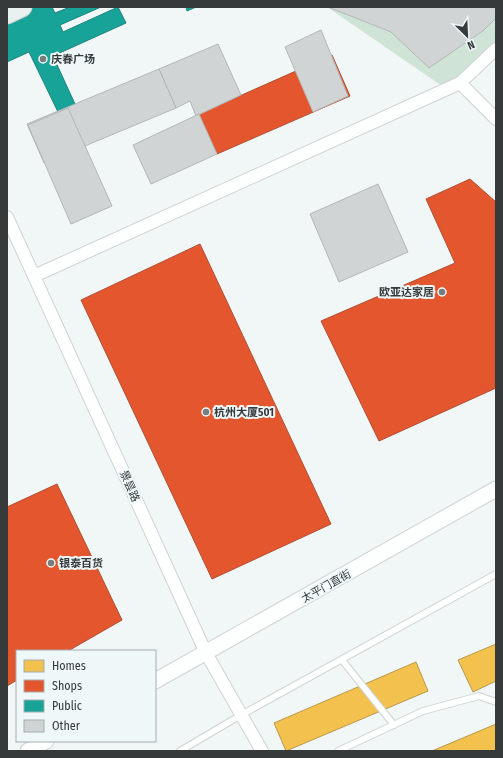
<svg xmlns="http://www.w3.org/2000/svg" width="503" height="758" font-family="'Fira Sans Condensed','Noto Sans SC',sans-serif">
<style>
.green{fill:#d0e3d7}
.homes{fill:#f2c14e;stroke:#ba9848}
.shops{fill:#e4572e;stroke:#b04e32}
.public{fill:#17a398;stroke:#20847c}
.building{fill:#d1d4d5;stroke:#b4b7b8}
.lines{fill:none;stroke-linecap:round;stroke-linejoin:round}
.service-casing{stroke:#cfd3d4;stroke-width:8}
.minor-casing{stroke:#cfd3d4;stroke-width:14}
.tertiary-casing{stroke:#cfd3d4;stroke-width:17}
.primary-casing{stroke:#ced1d1;stroke-width:21}
.service{stroke:#fdfefe;stroke-width:6}
.minor{stroke:#fdfefe;stroke-width:12}
.tertiary{stroke:#fdfefe;stroke-width:15}
.primary{stroke:#e8f1ef;stroke-width:19}
.poi-dot{fill:#777c7c;stroke:#eff8f9;stroke-width:1.5}
.labels{text-anchor:middle;stroke-width:4;stroke-linejoin:round;paint-order:stroke}
.poi-label{font-size:11px;font-weight:bold;fill:#363a3a;stroke:#eff8f9;text-anchor:start}
.street-label{font-size:11px;fill:#363a3a;stroke:#eff8f9}
</style>
<rect width="100%" height="100%" fill="#f1f6f7"/>
<path class="green" d="M327,7H496V47L445,88Z"/>
<g class="homes">
<path d="M496,644V681L473,692L458,660Z"/>
<path d="M416,662L428,691L286,751L274,723Z"/>
<path d="M496,724V751H432Z"/>
</g>
<g class="shops">
<path d="M332,55L350,96L217,154L199,114Z"/>
<path d="M470,179L496,202V388L379,441L321,321L455,263L426,199Z"/>
<path d="M200,244L331,524L212,579L81,300Z"/>
<path d="M57,484L122,620L68,651H17V680L7,686V507Z"/>
</g>
<g class="public">
<path d="M7,7H52L55,13L70,7H101L60,25L63,32L118,7L126,23L53,56L75,104L58,112L29,52L7,62Z"/>
<path d="M186,7H196L187,11Z"/>
</g>
<g class="building">
<path d="M328,7H496V18L484,30L429,68L391,32Z"/>
<path d="M321,30L348,96L313,112L285,47Z"/>
<path d="M218,44L241,95L196,116L190,101L176,108L159,69Z"/>
<path d="M159,69L176,108L44,163L27,124Z"/>
<path d="M68,108L112,206L71,224L28,125Z"/>
<path d="M199,114L217,154L151,184L133,145Z"/>
<path d="M378,184L408,252L339,282L310,214Z"/>
</g>
<g class="lines">
<g class="service-casing">
<g id="service">
<path d="M342,660L394,725"/>
<path d="M180,751L241,715L496,574"/>
<path d="M338,751L423,711L479,696L496,702"/>
</g>
</g>
<g class="minor-casing">
<g id="minor">
<path d="M460,83L496,119"/>
<path d="M7,217L206,653L262,751"/>
<path d="M34,276L460,83L496,49"/>
</g>
</g>
<g class="tertiary-casing">
<g id="tertiary">
<path d="M155,681L496,489"/>
<path d="M28,751L46,741"/>
</g>
</g>
<g class="primary-casing">
<path id="primary" d="M7,14L22,7"/>
</g>
<use href="#service" class="service"/>
<use href="#minor" class="minor"/>
<use href="#tertiary" class="tertiary"/>
<use href="#primary" class="primary"/>
</g>
<g class="poi-dot">
<circle cx="43" cy="59" r="4"/>
<circle cx="442" cy="292" r="4"/>
<circle cx="206" cy="412" r="4"/>
<circle cx="51" cy="563" r="4"/>
</g>
<g class="labels">
<g class="poi-label">
<text x="51" y="63">庆春广场</text>
<text x="434" y="296" text-anchor="end">欧亚达家居</text>
<text x="214" y="416">杭州大厦501</text>
<text x="59" y="567">银泰百货</text>
</g>
<g class="street-label">
<text transform="translate(130 486) rotate(66)" y="4">景昙路</text>
<text transform="translate(326 586) rotate(-29)" y="4">太平门直街</text>
</g>
</g>
<rect width="503" height="758" fill="none" stroke="#363a3a" stroke-width="16"/>
<rect x="16" y="650" width="140" height="92" fill="#eff8f9" stroke="#a5acad"/>
<rect x="24" y="660" width="20" height="12" fill="#f2c14e" stroke="#a5acad"/>
<text x="52" y="670" font-size="12" fill="#363a3a">Homes</text>
<rect x="24" y="680" width="20" height="12" fill="#e4572e" stroke="#a5acad"/>
<text x="52" y="690" font-size="12" fill="#363a3a">Shops</text>
<rect x="24" y="700" width="20" height="12" fill="#17a398" stroke="#a5acad"/>
<text x="52" y="710" font-size="12" fill="#363a3a">Public</text>
<rect x="24" y="720" width="20" height="12" fill="#d1d4d5" stroke="#a5acad"/>
<text x="52" y="730" font-size="12" fill="#363a3a">Other</text>
<g transform="translate(467 36) rotate(156)" stroke="#eff8f9" stroke-width="3" paint-order="stroke">
<path d="M0-3L7 15L0 10L-7 15Z" fill="#363a3a"/>
<text y="-6" font-size="11" font-weight="bold" text-anchor="middle" fill="#363a3a">N</text>
</g>
</svg>
